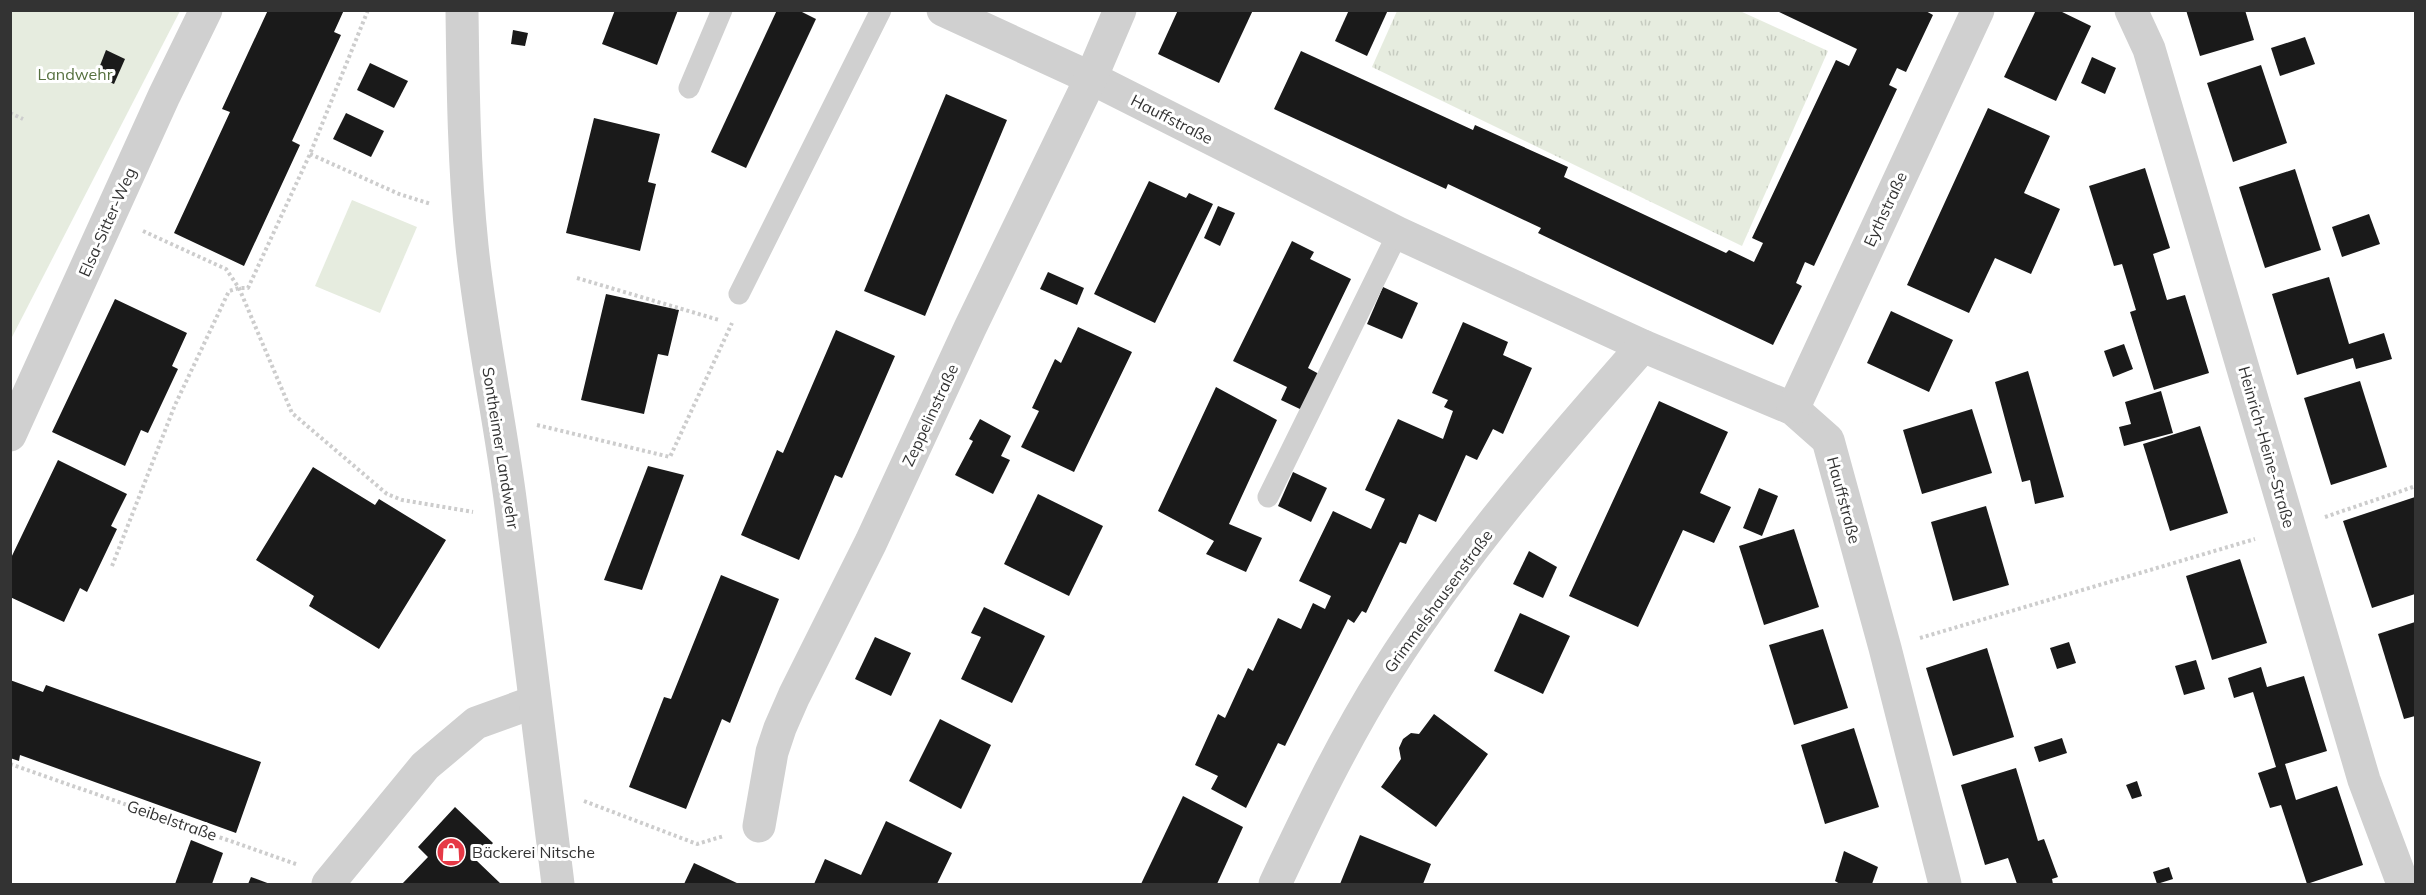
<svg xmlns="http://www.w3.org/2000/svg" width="2426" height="895" font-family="Mulish,sans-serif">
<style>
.grass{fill:url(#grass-tufts)}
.green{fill:#e6ecdf}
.building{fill:#1a1a1a}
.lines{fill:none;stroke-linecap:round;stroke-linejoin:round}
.path{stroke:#cdcdcd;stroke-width:4;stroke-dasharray:3 3;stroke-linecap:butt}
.service{stroke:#d0d0d0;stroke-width:21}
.minor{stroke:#d0d0d0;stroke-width:33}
.tertiary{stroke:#d0d0d0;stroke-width:33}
.labels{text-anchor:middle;stroke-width:6;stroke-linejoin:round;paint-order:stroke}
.park-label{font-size:16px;fill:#56703f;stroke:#fff}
.street-label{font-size:16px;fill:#333;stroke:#fff}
.poi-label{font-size:16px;fill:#333;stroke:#fff;text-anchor:start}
</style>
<defs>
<pattern id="grass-tufts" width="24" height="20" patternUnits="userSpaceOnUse" patternTransform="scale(1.5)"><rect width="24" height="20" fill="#e6ecdf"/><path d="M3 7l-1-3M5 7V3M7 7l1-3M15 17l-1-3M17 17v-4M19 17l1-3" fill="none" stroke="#c6cbc0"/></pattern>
</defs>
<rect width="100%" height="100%" fill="#fff"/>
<path class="grass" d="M1397,11H1740L1828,51L1742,246L1372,67Z"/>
<g class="green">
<path d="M11,11H180L11,339Z"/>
<path d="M352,200L417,227L380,313L315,286Z"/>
</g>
<g class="building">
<path d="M268,10H344L334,32L341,35L292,141L300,145L244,266L174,233L230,112L222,109Z"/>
<path d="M615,10H678L657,65L602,44Z"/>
<path d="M777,10H798L816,19L746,168L711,152Z"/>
<path d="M1178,10H1253L1219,83L1158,54Z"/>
<path d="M1349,10H1388L1367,56L1335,41Z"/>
<path d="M1775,10H1924L1933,15L1906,72L1897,68L1889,85L1897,89L1814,266L1805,262L1796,283L1802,286L1773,345L1538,233L1541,228L1448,184L1446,189L1274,109L1301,51L1473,130L1475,125L1568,167L1564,177L1726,253L1729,250L1754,262L1763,243L1752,238L1836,60L1849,66L1857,49Z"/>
<path d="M2036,10H2058L2091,26L2056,101L2004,77Z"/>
<path d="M2186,10H2245L2254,40L2200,56Z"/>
<path d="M513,30L528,33L525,46L511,44Z"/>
<path d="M2305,37L2315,64L2280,76L2271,48Z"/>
<path d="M106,50L125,59L114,84L96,76Z"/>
<path d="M2092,57L2116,68L2105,94L2081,83Z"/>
<path d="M370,63L408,81L394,108L357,90Z"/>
<path d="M2261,65L2287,143L2233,162L2207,83Z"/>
<path d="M946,94L1007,120L925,316L864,291Z"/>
<path d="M1988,108L2050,136L2024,193L2060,209L2031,274L1995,258L1969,313L1907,285Z"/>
<path d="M346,113L384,131L371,157L333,139Z"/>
<path d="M594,118L660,134L648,182L656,184L640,251L566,233Z"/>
<path d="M2145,168L2170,248L2153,254L2167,300L2185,295L2209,373L2154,390L2130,312L2136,310L2122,264L2114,266L2089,186Z"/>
<path d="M2295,169L2321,250L2265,268L2239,187Z"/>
<path d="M1149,181L1186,198L1189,193L1213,204L1155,323L1094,294Z"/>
<path d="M1218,206L1235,213L1220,246L1204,238Z"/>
<path d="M2369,214L2380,244L2342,257L2332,227Z"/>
<path d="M1292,241L1314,252L1310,259L1351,279L1308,368L1319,374L1302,410L1281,400L1287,387L1233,361Z"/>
<path d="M1048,272L1084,288L1077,305L1040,289Z"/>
<path d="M2329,277L2349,344L2384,333L2392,359L2356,369L2353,358L2297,375L2272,294Z"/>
<path d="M1383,287L1418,303L1402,339L1367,324Z"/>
<path d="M606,294L679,310L668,356L658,354L644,414L581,400Z"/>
<path d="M115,299L187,333L172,366L178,369L148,433L141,430L125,466L52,432Z"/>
<path d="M1891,311L1953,340L1929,392L1867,363Z"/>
<path d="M1463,322L1508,342L1503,355L1532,368L1503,434L1493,429L1477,460L1466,455L1436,522L1419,514L1406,544L1400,542L1366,613L1362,611L1354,623L1348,619L1285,746L1278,743L1246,808L1211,789L1218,776L1195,765L1218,714L1225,718L1248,668L1253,671L1278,618L1301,629L1313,603L1325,609L1331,596L1299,581L1333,511L1371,529L1385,499L1365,490L1398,419L1443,439L1453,411L1444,407L1448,400L1432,393Z"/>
<path d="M1078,327L1132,352L1074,472L1021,447L1039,411L1032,408L1055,359L1061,363Z"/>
<path d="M836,330L895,356L842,478L835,475L799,560L741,535L777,450L783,453Z"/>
<path d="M2124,344L2133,369L2113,377L2104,351Z"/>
<path d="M2028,371L2064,497L2035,504L2030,480L2022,482L1995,382Z"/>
<path d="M2360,381L2387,467L2331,485L2304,398Z"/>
<path d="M1216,387L1277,420L1229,524L1262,538L1246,572L1206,554L1214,541L1158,511Z"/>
<path d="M2161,391L2173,433L2124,446L2119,427L2131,424L2125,402Z"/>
<path d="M1659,401L1728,432L1700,493L1731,507L1714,543L1683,530L1638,627L1569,596Z"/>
<path d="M1972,409L1992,473L1922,494L1903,430Z"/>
<path d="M980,419L1011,436L1001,456L1010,460L993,494L955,475L973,441L969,439Z"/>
<path d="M2200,426L2228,513L2170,531L2143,444Z"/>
<path d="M58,460L127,494L111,526L117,529L87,592L80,588L64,622L10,597V560Z"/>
<path d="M648,466L684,475L642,590L604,580Z"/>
<path d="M313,467L375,505L379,499L446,540L379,649L309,606L314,596L256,560Z"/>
<path d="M1293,472L1327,488L1311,522L1278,506Z"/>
<path d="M1759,488L1778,496L1762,536L1743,528Z"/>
<path d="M1038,494L1103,526L1069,596L1004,564Z"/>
<path d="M2415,497V594L2372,608L2343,521Z"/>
<path d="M1986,506L2009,585L1953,601L1931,522Z"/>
<path d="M1794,529L1819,607L1764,625L1739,546Z"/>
<path d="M1529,551L1557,567L1543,598L1513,584Z"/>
<path d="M2240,559L2267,643L2212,660L2186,576Z"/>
<path d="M721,575L779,599L730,723L722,719L686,809L629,787L664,697L671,699Z"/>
<path d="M984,607L1045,636L1012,703L961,679L981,637L971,633Z"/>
<path d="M1520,613L1570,636L1543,694L1494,671Z"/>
<path d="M2415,622V716L2404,719L2378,634Z"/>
<path d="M1823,629L1848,708L1794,725L1769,645Z"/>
<path d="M875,637L911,653L891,696L855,679Z"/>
<path d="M2069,642L2076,663L2057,669L2050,648Z"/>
<path d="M1987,648L2014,737L1953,756L1926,668Z"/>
<path d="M2196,660L2205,689L2184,695L2175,666Z"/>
<path d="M2261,667L2267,687L2304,676L2327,751L2285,764L2296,800L2337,786L2363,865L2307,884L2281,805L2270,808L2258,773L2276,767L2253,692L2234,698L2228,678Z"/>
<path d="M10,680L43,692L46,685L261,762L236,833L20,755L19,761L10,758Z"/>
<path d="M1434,714L1488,754L1436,827L1381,787L1401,759L1399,748L1403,739L1411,733L1419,734Z"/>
<path d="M940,719L991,745L961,809L909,781Z"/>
<path d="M1854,728L1879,807L1825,824L1801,745Z"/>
<path d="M2062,738L2067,753L2039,762L2034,747Z"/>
<path d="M2016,768L2038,841L2044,839L2058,877L2052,879L2053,884H2017L2008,858L1985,865L1961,785Z"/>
<path d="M2137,781L2142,796L2132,799L2126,785Z"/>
<path d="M1183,796L1243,827L1217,884H1141Z"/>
<path d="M455,807L493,843L477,861L501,884H402L428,857L418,847Z"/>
<path d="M886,821L952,853L937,884H814L825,859L861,875Z"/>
<path d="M1360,835L1431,864L1423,884H1340Z"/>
<path d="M191,840L223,853L212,884H175Z"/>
<path d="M1844,851L1878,867L1872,884H1840L1835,881Z"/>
<path d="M694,863L739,884H684Z"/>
<path d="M2169,867L2173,879L2157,884L2153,872Z"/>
<path d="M251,877L270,884H248Z"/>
</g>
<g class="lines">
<g class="path">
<path d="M10,113L23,119"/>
<path d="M310,154L399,194L431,204"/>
<path d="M143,231L226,269L239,288L292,413L387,494L402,500L473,512"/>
<path d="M577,278L719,320"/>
<path d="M537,425L670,457L732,323"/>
<path d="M2325,517L2416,486"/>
<path d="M112,566L175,405L229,291L239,288H248L310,154L368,10"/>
<path d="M1920,638L2255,539"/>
<path d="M10,764L296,864"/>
<path d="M584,801L697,844L724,836"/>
</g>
<g class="service">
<path d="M689,88L722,10"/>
<path d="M739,294L881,10"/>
<path d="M1268,497L1398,233"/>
</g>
<g class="minor">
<path d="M943,10L1091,78L1398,233L1643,346L1793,409L1828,440L1885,648L1945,884"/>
<path d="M2131,10L2149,49L2364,780L2403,884"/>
<path d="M1793,409L1978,10"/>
<path d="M10,435L164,96L206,10"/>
<path d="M759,826L772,752L780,728L794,696L871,542L970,328L1091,78L1120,10"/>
<path d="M328,884L425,766L476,723L534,702"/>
<path d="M1275,884C1309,812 1344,739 1387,671C1461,554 1552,449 1643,346"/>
</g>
<path class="tertiary" d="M462,10C463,89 464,168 472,246C481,333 500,419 511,506C527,632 542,759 558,884"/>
</g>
<defs>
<g id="shop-disc" transform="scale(1.5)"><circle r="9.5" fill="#e63946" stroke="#fff"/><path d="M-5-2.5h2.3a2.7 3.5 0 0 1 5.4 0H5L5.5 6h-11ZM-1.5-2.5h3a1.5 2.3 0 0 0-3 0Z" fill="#fff"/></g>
</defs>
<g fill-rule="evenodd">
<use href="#shop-disc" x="451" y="852"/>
</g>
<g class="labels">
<g class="park-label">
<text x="75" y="80">Landwehr</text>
</g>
<g class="street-label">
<text transform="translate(1172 119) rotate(27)" y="6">Hauffstraße</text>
<text transform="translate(1885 209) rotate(-65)" y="6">Eythstraße</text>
<text transform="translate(107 222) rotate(-66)" y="6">Elsa-Sitter-Weg</text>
<text transform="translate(930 415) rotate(-65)" y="6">Zeppelinstraße</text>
<text transform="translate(2267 447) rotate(74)" y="6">Heinrich-Heine-Straße</text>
<text transform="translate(501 448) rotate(81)" y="6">Sontheimer Landwehr</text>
<text transform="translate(1844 500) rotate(75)" y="6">Hauffstraße</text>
<text transform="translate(1438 601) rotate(-54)" y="6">Grimmelshausenstraße</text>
<text transform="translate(172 820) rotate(19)" y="6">Geibelstraße</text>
</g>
<g class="poi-label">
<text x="472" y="858">Bäckerei Nitsche</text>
</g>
</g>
<rect width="2426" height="895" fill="none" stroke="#333333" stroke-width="24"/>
</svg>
